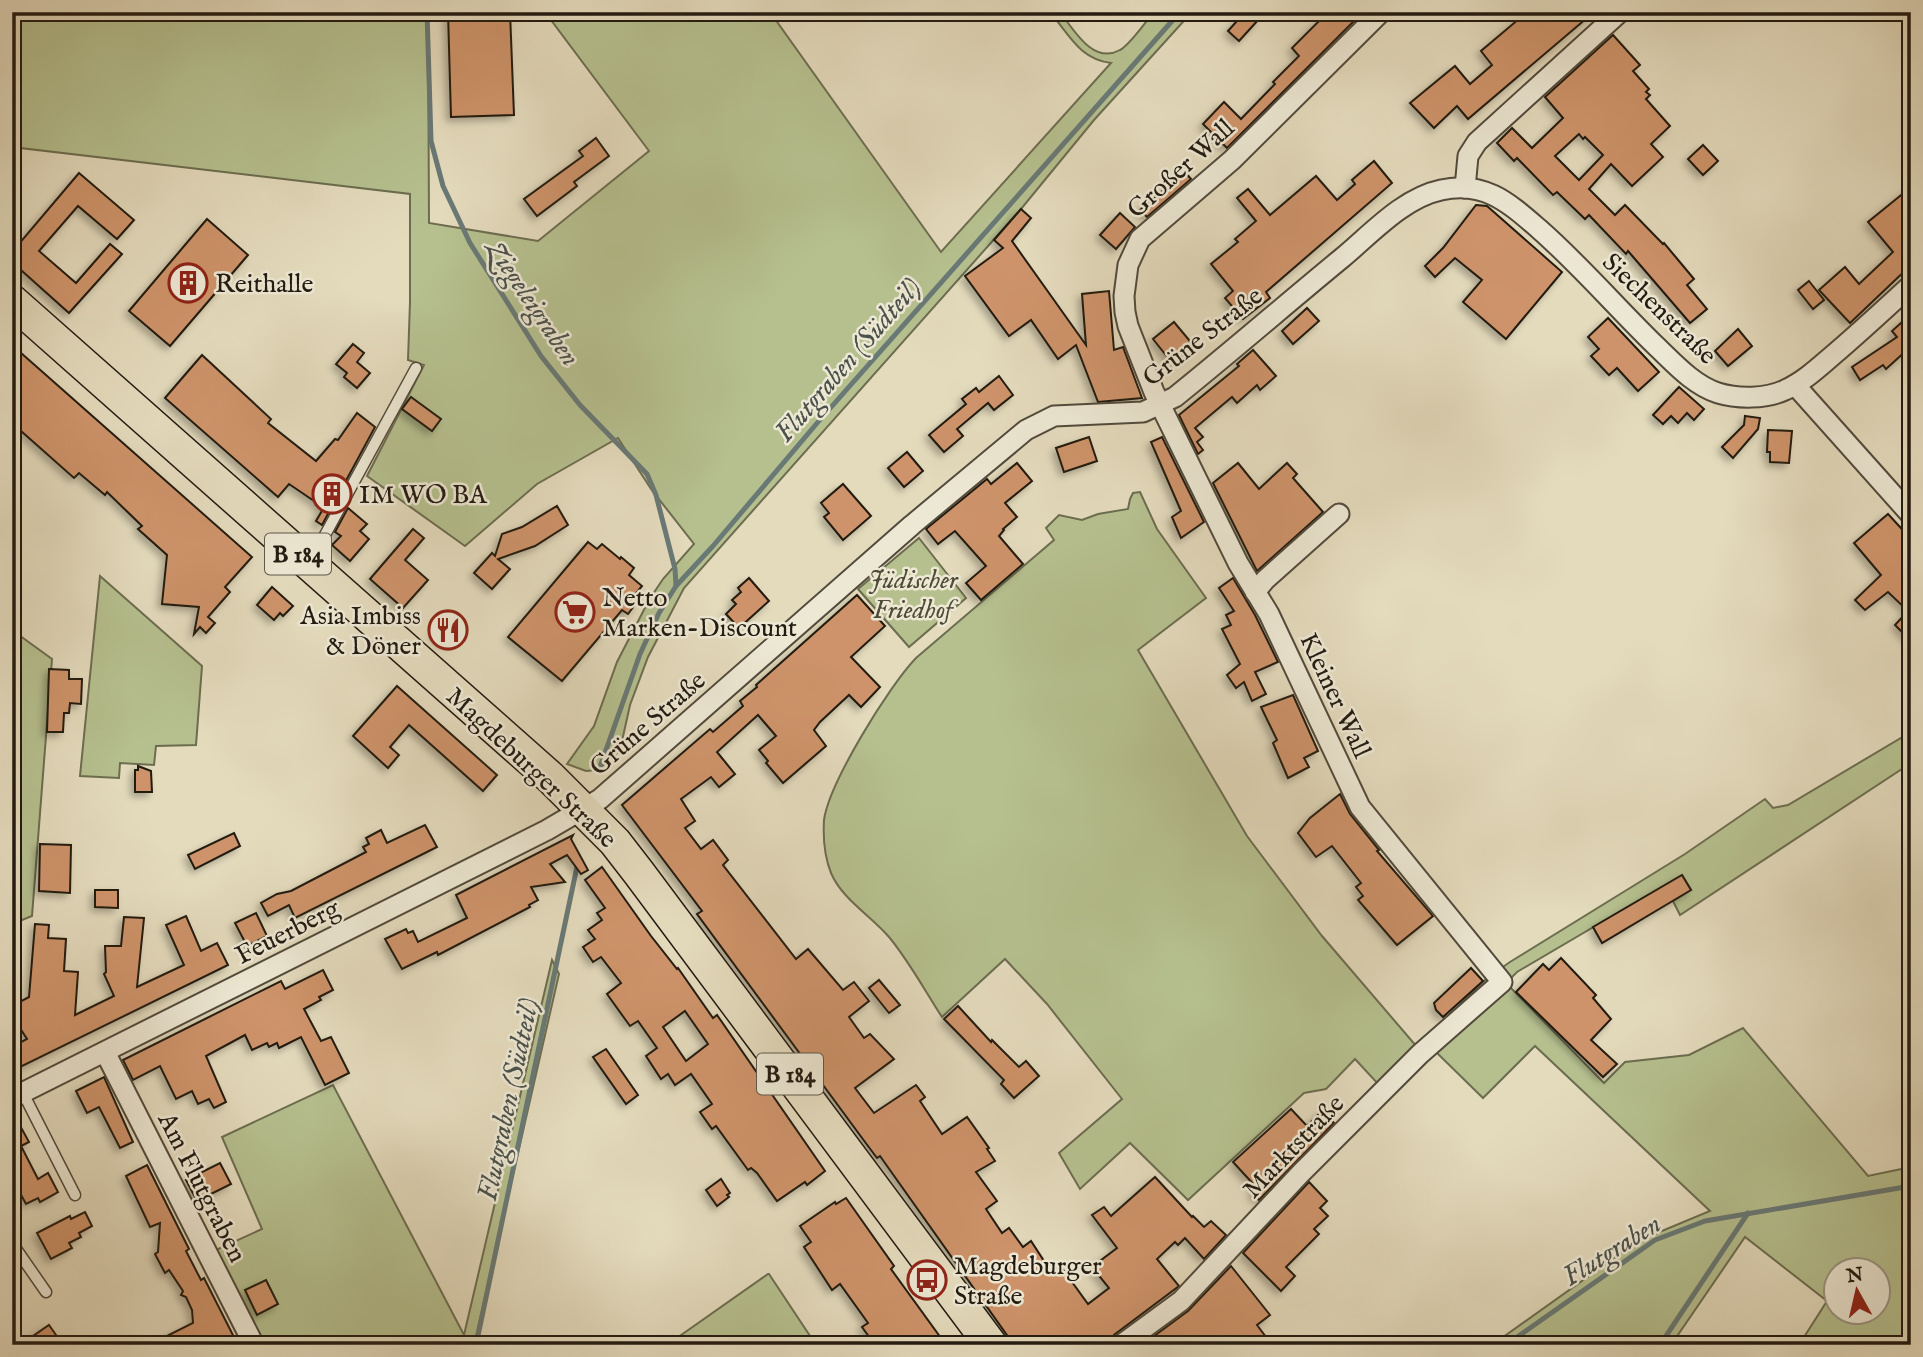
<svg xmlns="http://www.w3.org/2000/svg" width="1923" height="1357" font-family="'IM FELL English',serif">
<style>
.green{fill:#b6c08f;stroke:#6c6d50;stroke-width:2;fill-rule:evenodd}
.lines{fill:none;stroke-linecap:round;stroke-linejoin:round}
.stream{stroke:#697976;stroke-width:5}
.building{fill:#ce936b;stroke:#221a11;stroke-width:2;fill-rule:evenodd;filter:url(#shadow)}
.service-casing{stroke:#524a3c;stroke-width:13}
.minor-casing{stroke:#524a3c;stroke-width:23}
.primary-casing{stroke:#221a11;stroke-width:35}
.service{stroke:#ede8d4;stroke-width:10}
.minor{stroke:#ede8d4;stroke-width:19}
.primary{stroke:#e4dbbd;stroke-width:32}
.labels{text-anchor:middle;stroke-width:5;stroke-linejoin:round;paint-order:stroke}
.shield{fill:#ede8d4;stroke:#5f584c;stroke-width:2}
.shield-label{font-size:24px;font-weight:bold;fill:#221a11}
.street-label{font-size:26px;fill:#221a11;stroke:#ede8d4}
.poi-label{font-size:26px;fill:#221a11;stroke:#ede8d4;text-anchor:start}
.park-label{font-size:26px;font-style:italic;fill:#4e4c37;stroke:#ede8d4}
.water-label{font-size:28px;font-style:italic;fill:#4b524c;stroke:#ede8d4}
</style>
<defs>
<filter id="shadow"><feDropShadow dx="-4" dy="4" stdDeviation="3.5" flood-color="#0004"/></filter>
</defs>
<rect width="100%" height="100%" fill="#e4dbbd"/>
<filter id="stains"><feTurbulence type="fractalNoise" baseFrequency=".00286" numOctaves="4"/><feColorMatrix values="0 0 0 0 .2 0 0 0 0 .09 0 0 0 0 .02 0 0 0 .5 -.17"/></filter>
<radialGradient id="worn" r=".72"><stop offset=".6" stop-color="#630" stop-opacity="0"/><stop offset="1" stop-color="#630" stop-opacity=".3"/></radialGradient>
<g class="green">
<path d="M12,12H428L429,223L538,241L649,151L545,12H770L941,252L1111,63C1080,59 1070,36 1050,12H1060C1074,30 1093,65 1120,50C1130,45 1146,21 1154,12H1192L1094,120L1021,209L684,588L648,657L630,705L620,750L598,770L586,771L567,764L594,726L617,662L649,600L663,579L694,544L651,489L618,438L537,484L465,546L367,476L424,365L408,360L410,302V194L12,147Z"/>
<path d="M1140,492L1157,529L1206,598L1138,650L1247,836L1322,936L1417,1047L1487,978L1510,962L1685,854L1765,799L1773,808L1788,805L1911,732V763L1680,915L1673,901L1691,890L1682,875L1517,972L1506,983L1604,1083L1625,1062L1689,1055L1743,1028L1868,1176L1911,1167V1345H1799L1827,1301L1745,1237L1671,1345H1492L1638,1241L1710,1211L1535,1046L1483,1098L1434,1050L1379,1085L1355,1059L1326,1089L1304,1093L1188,1200L1130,1143L1080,1189L1059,1153L1122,1099L1047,1004L1005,959L942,1017C925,991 909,961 889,937C871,916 842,899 831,873C825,858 823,837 824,820C829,783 889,686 916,658L1054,540L1046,528L1059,515L1082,520L1098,514L1128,509L1130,499L1133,493ZM1836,1270H1878V1312H1836Z"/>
<path d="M919,538L966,598L909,647L858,589Z"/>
<path d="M100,576L202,666L196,745L156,746L154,765L120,763L119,778L80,776Z"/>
<path d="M12,630L52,659L32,916L12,924Z"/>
<path d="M552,960L559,974L474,1345H265L216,1250L262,1229L222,1137L333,1085L464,1335Z"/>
<path d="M769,1274L816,1345H667L768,1274Z"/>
</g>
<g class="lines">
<g class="stream">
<path d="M427,12L431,141L443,186L470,243L541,356L580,405L647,474L656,495L675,569L676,586"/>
<path d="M600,767L640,654L659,613L676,586L713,546L818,422L1180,12"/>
<path d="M476,1345L578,862"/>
<path d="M1506,1345L1655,1240L1705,1221L1911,1186"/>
<path d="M1660,1345L1748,1213"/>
</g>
</g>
<g class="building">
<path d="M448,12H510L514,115L451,117Z"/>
<path d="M1245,12H1251L1259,19L1239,41L1228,31Z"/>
<path d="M1328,12H1363L1227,148L1203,124L1224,102L1241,119L1275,84L1273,82L1299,56L1292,48Z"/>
<path d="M1532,12H1594L1468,119L1457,106L1434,128L1410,103L1455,66L1470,84L1492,65L1481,51L1520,18L1522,20Z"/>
<path d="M1613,35L1640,65L1633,71L1649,89L1646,92L1650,95L1646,99L1670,126L1651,144L1663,157L1632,186L1611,164L1589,189L1615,215L1625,205L1663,244L1664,243L1694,279L1687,285L1707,309L1690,323L1628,251L1626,254L1589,215L1585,219L1557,192L1553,195L1517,158L1514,161L1497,143L1512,128L1532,148L1563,118L1545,97ZM1579,134L1583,139L1585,137L1603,155L1579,180L1555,156Z"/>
<path d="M596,138L609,156L574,182L577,186L537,216L524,199L583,156L579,151Z"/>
<path d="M1703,145L1718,161L1703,175L1688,159Z"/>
<path d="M1374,161L1392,183L1266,292L1270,298L1243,319L1225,298L1233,291L1211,264L1238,242L1235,239L1256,221L1237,198L1248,189L1270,215L1316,176L1337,200L1355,184L1352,180Z"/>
<path d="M1185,172L1191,179L1147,217L1140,210Z"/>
<path d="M79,173L134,220L117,239L78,206L39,251L76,283L110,244L122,254L69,313L12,262V252Z"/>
<path d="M1911,187V265L1850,323L1819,290L1845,267L1859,284L1893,252L1868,222Z"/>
<path d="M1476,205L1487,206L1562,272L1506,339L1463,302L1482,280L1455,258L1435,277L1425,266L1443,248Z"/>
<path d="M1021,209L1031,218L1012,241L1086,345L1082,294L1109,291L1114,350L1123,347L1142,398L1098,402L1076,345L1058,359L1031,320L1009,336L965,276L1003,248L994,240Z"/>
<path d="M1120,213L1135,227L1116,249L1100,235Z"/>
<path d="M207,219L248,255L170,346L129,311Z"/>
<path d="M1809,281L1824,300L1813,309L1798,290Z"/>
<path d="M1307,308L1319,321L1293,344L1282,331Z"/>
<path d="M1911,314V351L1908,349L1886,369L1883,365L1860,380L1852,367L1897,337L1892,331Z"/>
<path d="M1608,318L1659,372L1638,391L1617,368L1609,375L1591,356L1599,349L1588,337Z"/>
<path d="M1174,322L1194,346L1173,364L1153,339Z"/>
<path d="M1738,329L1752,346L1728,366L1715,351Z"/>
<path d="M353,344L364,353L357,362L370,373L357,388L344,377L347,373L336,364Z"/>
<path d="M12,345L252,557L225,587L230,592L208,617L215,623L206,633L200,627L194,634L199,607L162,604L167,555L138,529L142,526L107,492L105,495L79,473L74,478L12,423Z"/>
<path d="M1253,350L1276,376L1260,390L1257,385L1237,403L1232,397L1195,428L1203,437L1197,442L1203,450L1198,454L1179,415L1239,366L1237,364Z"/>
<path d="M202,355L271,419L268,423L316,461L335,439L338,440L357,413L375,427L322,525L316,521L323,509L316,505L317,503L289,484L278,497L165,398Z"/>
<path d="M999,376L1013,395L994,410L988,403L957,429L963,436L944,452L929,435L966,404L962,399L976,388L979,392Z"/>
<path d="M1679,387L1704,409L1694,420L1687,413L1678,423L1671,416L1663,424L1653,415Z"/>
<path d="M411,397L441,419L432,431L402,409Z"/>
<path d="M1745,416L1760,418L1758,429L1733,458L1722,447L1744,425Z"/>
<path d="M1768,430L1792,431L1789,463L1770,462V452H1767Z"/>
<path d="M1089,437L1097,461L1064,472L1056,448Z"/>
<path d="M1162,437L1204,522L1181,538L1172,517L1181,511L1151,442Z"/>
<path d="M907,452L923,471L904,487L888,468Z"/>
<path d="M1017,463L1032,481L1005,503L1017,517L1003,529L1004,530L999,536L1023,564L981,600L966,583L986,566L955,531L938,544L926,529L987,479L991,484Z"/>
<path d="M1238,463L1259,489L1287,463L1297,474L1293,478L1323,512L1257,571L1213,483Z"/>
<path d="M843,484L871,516L843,540L824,517L829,513L821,503Z"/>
<path d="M557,506L568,525L535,546L498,559L510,569L492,589L474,573L492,553L495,556L502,534L522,527Z"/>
<path d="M348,508L367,524L360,531L369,539L350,561L332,545L341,536L335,532Z"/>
<path d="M1888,514L1911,539V641L1895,625L1908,611L1888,592L1865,610L1855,600L1881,575L1854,543Z"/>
<path d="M413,529L424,538L405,560L428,580L403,608L370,579Z"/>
<path d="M588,542L597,549L602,544L620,559L621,557L634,568L629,575L642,586L632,598L637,602L628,614L622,610L562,681L508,637Z"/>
<path d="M749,578L769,601L739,628L726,614L736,604L732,600L741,592L738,588Z"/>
<path d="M1233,578L1255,615L1278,662L1255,672L1266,694L1252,701L1244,682L1236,688L1227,675L1240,664L1222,629L1231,625L1226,615L1234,611L1219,588Z"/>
<path d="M272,587L293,606L283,616L280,613L274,620L257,605Z"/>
<path d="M857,595L885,626L851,657L880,687L861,707L849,695L820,722L814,730L826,746L783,783L766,763L768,761L759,750L776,736L758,715L717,752L735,774L719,787L711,777L681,799L695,821L685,828L701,849L713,840L728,860L723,865L796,959L808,949L843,990L854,982L869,1001L849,1017L864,1038L870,1034L894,1059L855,1088L874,1113L916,1085L925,1097L920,1101L942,1134L967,1117L989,1148L987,1149L995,1161L976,1172L997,1201L986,1209L1002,1233L1009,1228L1023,1247L1031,1241L1050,1270L1059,1264L1088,1304L1109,1288L1092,1267L1117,1248L1092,1215L1104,1207L1111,1216L1155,1177L1192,1217L1193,1216L1204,1227L1211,1221L1226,1235L1204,1259L1185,1238L1178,1245L1175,1242L1157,1259L1179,1286L1114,1335L1109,1345H1014L880,1156L877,1158L865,1142L697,914L702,911L622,805L710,729L713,732L743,706L740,701L757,687L756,685Z"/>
<path d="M451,616L462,625L445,644L434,635Z"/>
<path d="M49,669L69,670V679H82L81,704L70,703L69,713H64L63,732H47Z"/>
<path d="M397,686L497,775L483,791L409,725L390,747L399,755L388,768L353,736Z"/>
<path d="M1293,695L1318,751L1304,758L1309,767L1288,778L1273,743L1277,740L1261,707Z"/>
<path d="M138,766L151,771L152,792H135V770H138Z"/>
<path d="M1340,794L1350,814L1379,850L1377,851L1433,916L1397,945L1358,900L1363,896L1356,887L1361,883L1332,846L1316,857L1298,833L1310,818Z"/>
<path d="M425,825L437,847L295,918L289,905L268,916L261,903L277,894L291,891L366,852L363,847L369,844L366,838L381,830L387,843Z"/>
<path d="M234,833L240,846L195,869L188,855Z"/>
<path d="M573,835L571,839L588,870L581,874L567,855L550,864L565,882L531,887L538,900L529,905L530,907L438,955L437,952L402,969L385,939L406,929L408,933L413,931L418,942L467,918L456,895Z"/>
<path d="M40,844L71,845L70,893L39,891Z"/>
<path d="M602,867L651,936L677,969L678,968L713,1018L717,1015L825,1171L807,1185L805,1182L777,1201L757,1173L751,1168L748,1170L716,1126L712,1129L700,1112L712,1104L691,1074L675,1085L668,1074L661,1079L646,1056L657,1048L638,1021L630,1026L607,994L621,983L601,957L593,962L583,947L595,939L588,930L602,920L597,913L605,908L585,880ZM685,1011L708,1044L686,1061L663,1027Z"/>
<path d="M1682,875L1691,890L1602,943L1593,927Z"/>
<path d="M95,890H118V908L95,907Z"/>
<path d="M256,913L267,936L247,946L235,923Z"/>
<path d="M186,916L201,951L217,943L228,965L12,1071V1047L27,1039L12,1016V1006L29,997L35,924L49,925L48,938L66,939L64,971L78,972L75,1015L114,996L104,974L106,972L105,946H121L124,917L144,918L137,987L184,965L166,925Z"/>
<path d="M1561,958L1596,995L1593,998L1611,1019L1591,1040L1617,1064L1603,1077L1516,992L1543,964L1549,970Z"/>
<path d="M1471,968L1483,981L1443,1017L1436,1010L1434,1003Z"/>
<path d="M323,970L333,990L319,997L321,1000L304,1009L321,1041L331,1037L349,1073L325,1085L301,1037L279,1048L277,1043L269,1047L267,1043L252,1050L245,1035L206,1056L226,1102L214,1108L209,1099L198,1104L192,1091L176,1099L160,1066L133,1080L123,1060L281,981L285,989Z"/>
<path d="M879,980L900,1005L889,1013L869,988Z"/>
<path d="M958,1006L991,1042L992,1040L1019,1067L1026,1061L1039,1076L1014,1098L1001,1084L1004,1080L944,1019Z"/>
<path d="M606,1049L638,1095L626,1104L593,1057Z"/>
<path d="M104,1077L133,1142L120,1148L99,1107L87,1113L76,1091Z"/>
<path d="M1291,1109L1307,1126L1322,1111L1334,1123L1259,1200L1252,1193L1257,1188L1233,1162Z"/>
<path d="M12,1111L29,1142L21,1146L38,1179L48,1173L58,1192L40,1202L38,1198L26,1204L12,1178Z"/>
<path d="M220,1163L231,1184L197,1201L186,1180Z"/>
<path d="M147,1165L189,1249L186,1251L201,1280L204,1278L238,1345H149L193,1323L192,1310L186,1297L181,1295L183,1291L169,1270L165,1273L155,1254L158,1252L160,1223L150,1227L126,1176Z"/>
<path d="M721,1179L730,1193L727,1195L729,1197L717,1206L706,1190Z"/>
<path d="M1309,1182L1327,1201L1320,1208L1328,1216L1314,1229L1319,1234L1286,1267L1295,1276L1281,1291L1243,1253Z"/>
<path d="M846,1198L894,1266L891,1269L946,1345H875L862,1327L868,1323L840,1284L832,1290L804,1247L811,1242L800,1226L835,1202L836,1204Z"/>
<path d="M85,1212L92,1226L79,1233L81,1237L69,1243L72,1248L51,1259L37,1233L70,1216L71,1219Z"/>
<path d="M1231,1266L1270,1315L1257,1325L1272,1345H1142L1188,1311Z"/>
<path d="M266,1280L278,1304L257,1315L245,1290Z"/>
<path d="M49,1325L63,1345H20Z"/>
</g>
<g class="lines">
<g class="service-casing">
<g id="service">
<path d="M309,559L319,546L416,368"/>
<path d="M23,1093L75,1195"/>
<path d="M12,1243L46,1292"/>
</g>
</g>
<g class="minor-casing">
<g id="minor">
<path d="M1465,188L1468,156L1477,142L1620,12"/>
<path d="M1795,385L1911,515"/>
<path d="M1255,592L1265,580L1339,514"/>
<path d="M105,1052L254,1345"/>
<path d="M12,1098L547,830L600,799L912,525L1026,430L1054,416L1143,412L1175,397C1231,352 1286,304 1342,258C1371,234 1403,198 1441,190C1484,180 1509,203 1539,229C1580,265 1616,307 1655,345C1673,362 1693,385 1718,393C1738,399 1766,399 1785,390C1803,382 1818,368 1832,356C1859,333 1885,309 1911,285"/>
<path d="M1121,1345L1181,1301L1301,1173L1420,1054L1502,982L1360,807L1269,614L1238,563L1154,392L1128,326L1125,312L1124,296L1128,265L1140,239L1232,160L1381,12"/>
</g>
</g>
<g class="primary-casing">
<path id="primary" d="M12,301L551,778L615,842L639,873L991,1345"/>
</g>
<use href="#service" class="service"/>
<use href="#minor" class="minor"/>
<use href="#primary" class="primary"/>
</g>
<defs>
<g id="building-ring" transform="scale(2.0125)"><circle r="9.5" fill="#ede8d4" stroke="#8f2418" stroke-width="1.5"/><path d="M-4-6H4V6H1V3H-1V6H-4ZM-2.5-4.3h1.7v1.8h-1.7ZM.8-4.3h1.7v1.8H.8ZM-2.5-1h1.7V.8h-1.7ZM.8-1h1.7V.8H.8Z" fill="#8f2418"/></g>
<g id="supermarket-ring" transform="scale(2.0125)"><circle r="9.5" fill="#ede8d4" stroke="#8f2418" stroke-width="1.5"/><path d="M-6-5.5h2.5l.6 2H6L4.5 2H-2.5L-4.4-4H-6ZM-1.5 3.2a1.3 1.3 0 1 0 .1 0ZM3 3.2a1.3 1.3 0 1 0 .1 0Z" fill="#8f2418"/></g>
<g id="restaurant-ring" transform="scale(2.0125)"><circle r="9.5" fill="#ede8d4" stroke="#8f2418" stroke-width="1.5"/><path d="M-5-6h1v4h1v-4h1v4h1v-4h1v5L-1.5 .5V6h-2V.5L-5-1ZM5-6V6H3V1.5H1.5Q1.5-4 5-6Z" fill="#8f2418"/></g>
<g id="bus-ring" transform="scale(2.0125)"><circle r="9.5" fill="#ede8d4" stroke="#8f2418" stroke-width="1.5"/><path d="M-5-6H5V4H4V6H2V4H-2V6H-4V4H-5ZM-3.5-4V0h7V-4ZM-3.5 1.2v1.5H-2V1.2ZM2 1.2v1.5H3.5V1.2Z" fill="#8f2418"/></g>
</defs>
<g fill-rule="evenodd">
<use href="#building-ring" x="188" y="283"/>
<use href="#building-ring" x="332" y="494"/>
<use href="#supermarket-ring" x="575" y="612"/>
<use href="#restaurant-ring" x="448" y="630"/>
<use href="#bus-ring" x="927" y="1280"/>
</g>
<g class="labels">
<g class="shield">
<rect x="265" y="533.5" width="66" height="41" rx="5"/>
<rect x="757" y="1053.5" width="66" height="41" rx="5"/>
</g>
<g class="shield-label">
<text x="298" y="562">B 184</text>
<text x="790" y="1082">B 184</text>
</g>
<g class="street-label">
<text transform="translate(1180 168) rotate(-42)" y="9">Großer Wall</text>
<text transform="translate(1660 308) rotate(44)" y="9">Siechenstraße</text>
<text transform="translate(1202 336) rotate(-38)" y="9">Grüne Straße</text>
<text transform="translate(1336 695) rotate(65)" y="9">Kleiner Wall</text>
<text transform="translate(647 723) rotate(-41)" y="9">Grüne Straße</text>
<text transform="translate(532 767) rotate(43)" y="9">Magdeburger Straße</text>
<text transform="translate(287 931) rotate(-27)" y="9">Feuerberg</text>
<text transform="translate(1293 1146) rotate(-46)" y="9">Marktstraße</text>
<text transform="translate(203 1187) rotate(63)" y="9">Am Flutgraben</text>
</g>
<g class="poi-label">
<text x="215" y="292">Reithalle</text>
<text x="359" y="503">IM WO BA</text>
<text x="602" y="606">Netto<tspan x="602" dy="30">Marken-Discount</tspan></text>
<text x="421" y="624" text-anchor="end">Asia Imbiss<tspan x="421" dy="30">&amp; Döner</tspan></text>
<text x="954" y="1274">Magdeburger<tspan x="954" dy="30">Straße</tspan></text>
</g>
<g class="park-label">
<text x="913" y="588">Jüdischer<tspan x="913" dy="30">Friedhof</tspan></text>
</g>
<g class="water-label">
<text transform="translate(534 302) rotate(56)" y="10">Ziegeleigraben</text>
<text transform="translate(847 359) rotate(-49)" y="10">Flutgraben (Südteil)</text>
<text transform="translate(507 1099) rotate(-78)" y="10">Flutgraben (Südteil)</text>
<text transform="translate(1611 1249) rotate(-32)" y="10">Flutgraben</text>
</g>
</g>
<rect width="1923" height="1357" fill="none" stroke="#e4dbbd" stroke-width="42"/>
<rect x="14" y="14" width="1895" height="1329" fill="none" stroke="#221a11" stroke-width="3.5"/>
<rect x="21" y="21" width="1881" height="1315" fill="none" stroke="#221a11" stroke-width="2"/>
<g transform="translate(1857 1291) rotate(352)"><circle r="33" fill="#ede8d4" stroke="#9c9686" stroke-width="2"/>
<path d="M0-5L12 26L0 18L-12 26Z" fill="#8f2418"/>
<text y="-10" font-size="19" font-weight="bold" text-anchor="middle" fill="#221a11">N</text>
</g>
<rect width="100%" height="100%" filter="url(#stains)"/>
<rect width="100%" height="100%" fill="url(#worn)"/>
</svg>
